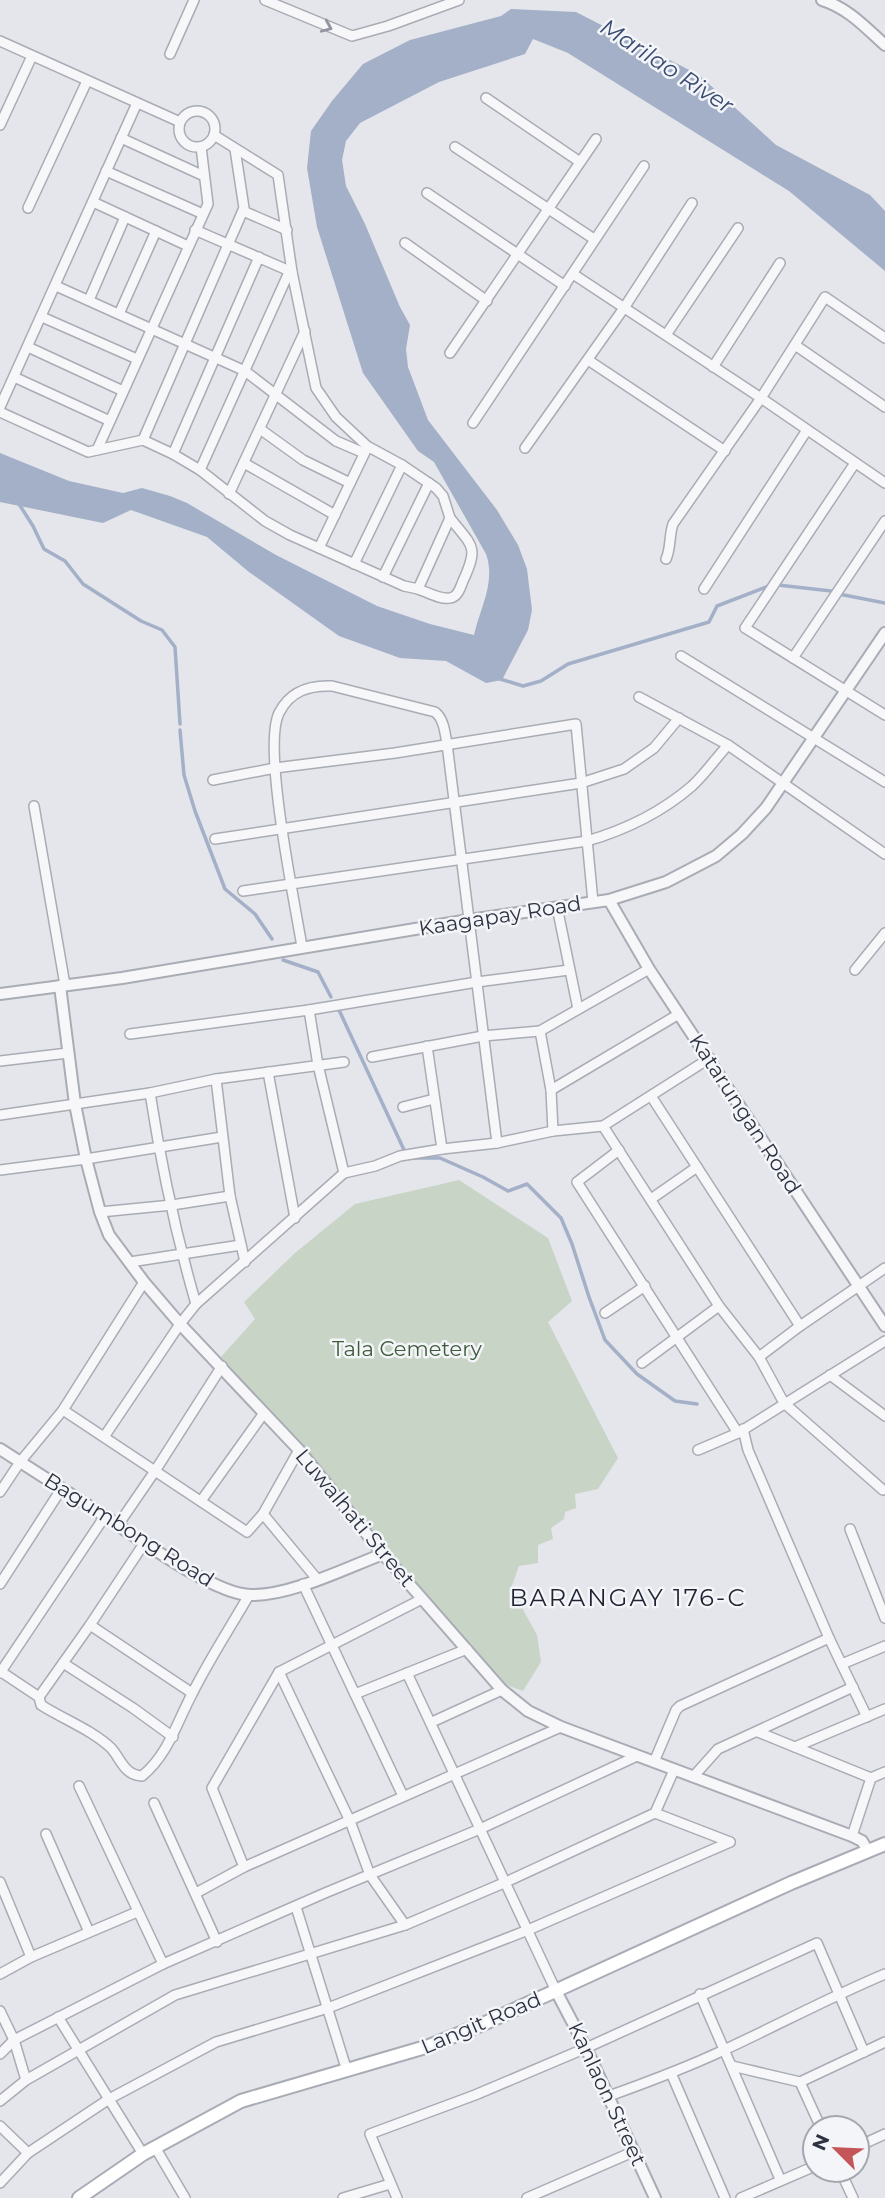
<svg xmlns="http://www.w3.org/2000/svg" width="885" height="2198" font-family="Montserrat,sans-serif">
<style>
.green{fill:#c8d4c6}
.water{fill:#a3b0c7}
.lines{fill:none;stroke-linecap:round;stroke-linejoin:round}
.stream{stroke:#a3b0c7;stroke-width:3.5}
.minor-casing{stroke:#a9acb5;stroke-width:12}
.tertiary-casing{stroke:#a9acb5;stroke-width:14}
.secondary-casing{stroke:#a9acb5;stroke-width:16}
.minor{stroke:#f7f7f9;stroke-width:9}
.tertiary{stroke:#f7f7f9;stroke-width:10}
.secondary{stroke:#fff;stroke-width:12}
.oneway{stroke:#92949e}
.labels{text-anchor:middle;stroke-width:5;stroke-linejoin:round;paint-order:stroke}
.street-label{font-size:21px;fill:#2d3242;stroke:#f4f5f8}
.park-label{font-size:21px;fill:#3e5c3b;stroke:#f4f5f8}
.water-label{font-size:23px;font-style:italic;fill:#3a4c73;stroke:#f4f5f8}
.quarter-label{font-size:24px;letter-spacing:2px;fill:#1f2333;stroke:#f4f5f8}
</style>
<rect width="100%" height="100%" fill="#e4e6eb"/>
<path class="green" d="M459,1180L548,1238L572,1301L548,1322L618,1458L598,1489L575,1494L576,1508L565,1512L564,1519L551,1528L553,1539L538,1545V1563L519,1566L511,1588L537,1635L541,1662L523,1691L504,1684L221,1357L255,1319L244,1302L295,1253L355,1204Z"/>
<path class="water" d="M511,9L576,12L699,75L776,145L870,195L885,211V271L789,191L568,53L533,39L525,54L439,82L360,123L346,141L342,160L346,186L365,224L400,307L410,325L406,349L408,367L428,420L497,510L518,545L527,569L532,610L528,630L502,680L486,683L446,661L400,658L339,636L249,572L207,537L131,510L103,523L0,502V453L69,481L123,493L142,488L170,496L187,503L276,555L377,606L430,624L474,635C480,608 496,582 486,554L434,462L418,451L363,373L317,227L307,168L311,131L332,101L363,64L410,40L501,16Z"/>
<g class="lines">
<g class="stream">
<path d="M19,504L33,526L44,549L65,561L83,584L141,621L162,630L175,647L180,724"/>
<path d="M778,585L831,591"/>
<path d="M839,594L885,603"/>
<path d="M500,679L523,686L541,681L568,664L709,622L717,606L769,586"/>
<path d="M180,730L184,775L195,811L225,889L255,914L272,939"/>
<path d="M283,960L318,972L331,997"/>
<path d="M339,1010L405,1152"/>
<path d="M409,1158H440L483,1177L508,1191L527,1184L561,1218L572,1244L589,1297L605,1340L637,1374L675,1401L697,1404"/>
</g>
<g class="minor-casing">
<g id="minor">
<path d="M265,0L352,36L388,26L459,0"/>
<path d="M0,41L180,122"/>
<path d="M170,54L194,0"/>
<path d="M486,98L580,162"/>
<circle cx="197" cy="129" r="18"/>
<path d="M0,125L32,56"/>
<path d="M121,138L204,176"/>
<path d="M455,147L594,239"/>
<path d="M106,171L203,214"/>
<path d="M427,193L565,286"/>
<path d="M93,202L188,246"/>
<path d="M28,208L87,81"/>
<path d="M243,211L287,230"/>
<path d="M195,230L292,272"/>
<path d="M405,243L487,301"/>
<path d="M573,274L761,398L885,483"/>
<path d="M56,286L245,371L336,441L364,453"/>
<path d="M89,300L125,217"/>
<path d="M119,314L156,231"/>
<path d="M42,317L137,359"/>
<path d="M666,335L738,228"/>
<path d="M795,345L885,407"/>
<path d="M28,347L123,391"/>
<path d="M450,353L596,139"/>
<path d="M588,360L725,451"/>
<path d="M713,367L780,263"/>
<path d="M14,377L110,421"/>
<path d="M0,407L137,103"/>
<path d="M0,412L88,452L143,440L173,454L200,470L265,521L290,535L404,586L418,589L450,518L443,496L436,488L402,465L367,446L336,417L316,388L292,272L278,175L214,135"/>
<path d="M473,423L644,166"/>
<path d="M260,429L303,460L350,483"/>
<path d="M143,440L244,208L235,149"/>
<path d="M525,448L624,308L692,203"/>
<path d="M97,450L208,204L201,147"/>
<path d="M173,454L259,257"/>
<path d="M244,463L335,515"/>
<path d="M855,463L745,628L885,715"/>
<path d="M200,470L290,270"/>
<path d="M229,494L305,331"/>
<path d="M319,548L367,448"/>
<path d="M666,559C671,549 669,535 673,524L761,398L825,297L885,338"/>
<path d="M354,564L402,465"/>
<path d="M383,577L429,483"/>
<path d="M418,589C427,592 441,600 450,598C458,597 460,588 463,581C479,546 473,547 450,518"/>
<path d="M704,589L807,430"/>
<path d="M681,656L885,782"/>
<path d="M793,658L885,521"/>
<path d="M639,697L728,745L885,854"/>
<path d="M213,780L275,768L395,753L576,724L593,902"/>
<path d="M34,806L65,985"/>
<path d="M215,839L581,783L624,769L654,748L679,718"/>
<path d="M243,891L587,841C625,830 662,812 692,786C705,774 716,758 728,745"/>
<path d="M557,907L578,1009"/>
<path d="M302,947C295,903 262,747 279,713C290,691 309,685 332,686L435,712C444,719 445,733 447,744L497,1143"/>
<path d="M855,970L885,933"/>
<path d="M309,1010L318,1065L344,1173"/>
<path d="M540,1031L551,1090L553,1131"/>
<path d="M130,1034L309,1010L477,982L569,970"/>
<path d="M427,1046L442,1149"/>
<path d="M372,1057L483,1036L540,1031L649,969"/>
<path d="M0,1061L68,1053"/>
<path d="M268,1072L295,1218"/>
<path d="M216,1079L230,1196L245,1262"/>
<path d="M551,1090L679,1014"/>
<path d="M150,1093C161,1164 176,1235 196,1304"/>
<path d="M651,1096L800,1326"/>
<path d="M403,1107L434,1099"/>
<path d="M0,1115L150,1093L216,1079L344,1062"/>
<path d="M603,1126L719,1306L759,1357L784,1403L883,1490"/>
<path d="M619,1150L577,1182L738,1433"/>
<path d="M0,1170L86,1159L222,1137"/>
<path d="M651,1199L697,1167"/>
<path d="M100,1212L172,1205L230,1196"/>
<path d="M130,1262L241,1245"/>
<path d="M605,1313L645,1286"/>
<path d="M759,1357L800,1326L885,1268"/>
<path d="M642,1363L719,1306"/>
<path d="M830,1375L885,1416"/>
<path d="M63,1410L247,1532L263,1514L299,1450"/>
<path d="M743,1429L748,1450L829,1638L867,1717"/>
<path d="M104,1437L180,1324L196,1304L344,1173L375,1166L400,1156L442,1149L497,1143L553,1131L603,1126L710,1058"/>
<path d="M698,1450L738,1433L885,1341"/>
<path d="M0,1492L20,1462L63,1410L144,1282"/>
<path d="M201,1501L264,1413"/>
<path d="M263,1514L317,1579"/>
<path d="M118,1525L155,1471L222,1366"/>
<path d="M850,1529L885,1618"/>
<path d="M0,1584L62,1488"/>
<path d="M303,1584L403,1796"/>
<path d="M90,1625L192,1693"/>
<path d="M63,1663L133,1708L173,1737"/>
<path d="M842,1664L885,1646"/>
<path d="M0,1671L39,1697L41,1705C63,1719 92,1730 111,1748C121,1759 124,1775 142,1776C168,1755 177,1722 192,1694C209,1660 230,1628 249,1595"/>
<path d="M279,1672L350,1821L370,1875L405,1925"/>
<path d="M0,1673L105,1516"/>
<path d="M407,1673L556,1991"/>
<path d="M355,1694L467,1649"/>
<path d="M39,1697L90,1625L145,1542"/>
<path d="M432,1722L502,1690"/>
<path d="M758,1732L871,1778L885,1772"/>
<path d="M795,1747L885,1709"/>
<path d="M654,1762L676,1710L680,1706L829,1638"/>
<path d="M693,1777L718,1749L853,1687"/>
<path d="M79,1786L163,1964"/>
<path d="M154,1803L217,1942"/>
<path d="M655,1813L730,1842"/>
<path d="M46,1834L89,1932"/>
<path d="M852,1836L871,1778"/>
<path d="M244,1867L212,1788L279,1672L422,1599"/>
<path d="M0,1882L31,1957"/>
<path d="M196,1893L244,1867L561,1727"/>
<path d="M296,1907L347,2071"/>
<path d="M0,1974L31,1957L137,1912"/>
<path d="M700,1994L780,2179"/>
<path d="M0,2011L14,2040L26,2080"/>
<path d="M58,2017L143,2154"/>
<path d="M0,2054L14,2040L163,1964L325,1893L480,1829L637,1756"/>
<path d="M732,2066L800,2082L885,2042"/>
<path d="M671,2073L725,2198"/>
<path d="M800,2082L821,2128"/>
<path d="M609,2096C648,2082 686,2068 724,2050C778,2025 830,1997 885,1974"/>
<path d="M0,2101L26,2080L175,1995L405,1925L506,1882L655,1813L674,1770"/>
<path d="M0,2126L28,2153"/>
<path d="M155,2147L185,2198"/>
<path d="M857,2147L885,2134"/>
<path d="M840,2170L853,2198"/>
<path d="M0,2183L28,2153L109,2099L216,2042L328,2008L528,1930L730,1842"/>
<path d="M343,2198L390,2184"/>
<path d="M397,2198L370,2134L475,2095L586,2048L817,1943L864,2052"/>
<path d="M527,2198L635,2151"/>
<path d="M741,2198L815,2166"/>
</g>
</g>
<g class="tertiary-casing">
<g id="tertiary">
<path d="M822,0C848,8 865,27 885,45"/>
<path d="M609,900L649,969L885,1326"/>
<path d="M60,986L75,1104L86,1159L100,1212L109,1235L144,1282L180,1324L299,1450L383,1554L502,1690L528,1711L561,1727L852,1836L862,1841L868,1851"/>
<path d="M0,994L122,978L469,920L609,900L666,882L716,856L742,834L766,808L885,633"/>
<path d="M0,1449C34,1471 69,1493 103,1515C136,1537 215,1595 251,1595C290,1596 346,1568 383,1554"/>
<path d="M556,1991L586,2048L655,2198"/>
</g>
</g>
<g class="secondary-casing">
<path id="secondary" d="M79,2198L143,2154L241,2101L429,2046L483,2024L791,1883L885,1844"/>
</g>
<use href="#minor" class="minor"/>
<use href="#tertiary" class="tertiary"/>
<use href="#secondary" class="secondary"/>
</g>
<defs><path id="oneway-chevron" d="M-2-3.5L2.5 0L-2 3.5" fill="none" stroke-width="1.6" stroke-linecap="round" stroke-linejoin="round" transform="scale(1.75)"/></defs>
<use class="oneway" href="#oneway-chevron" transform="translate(327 27) rotate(23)"/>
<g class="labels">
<g class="street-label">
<text transform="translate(500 916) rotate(-9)" y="7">Kaagapay Road</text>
<text transform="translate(745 1114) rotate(57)" y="7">Katarungan Road</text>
<text transform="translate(355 1518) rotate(50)" y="7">Luwalhati Street</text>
<text transform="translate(129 1530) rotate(32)" y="7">Bagumbong Road</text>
<text transform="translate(481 2023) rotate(-23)" y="7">Langit Road</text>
<text transform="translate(607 2094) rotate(65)" y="7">Kanlaon Street</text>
</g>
<g class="park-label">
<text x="407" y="1356">Tala Cemetery</text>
</g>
<g class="water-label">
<text transform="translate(667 66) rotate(33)" y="8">Marilao River</text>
</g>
<g class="quarter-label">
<text x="628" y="1606">BARANGAY 176-C</text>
</g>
</g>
<g transform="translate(836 2149) rotate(294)"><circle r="33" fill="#f4f5f8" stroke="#a4a7af" stroke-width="2"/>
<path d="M0-5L12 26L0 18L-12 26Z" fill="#c45558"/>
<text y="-10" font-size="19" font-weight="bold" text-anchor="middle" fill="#2d3242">N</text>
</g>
</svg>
